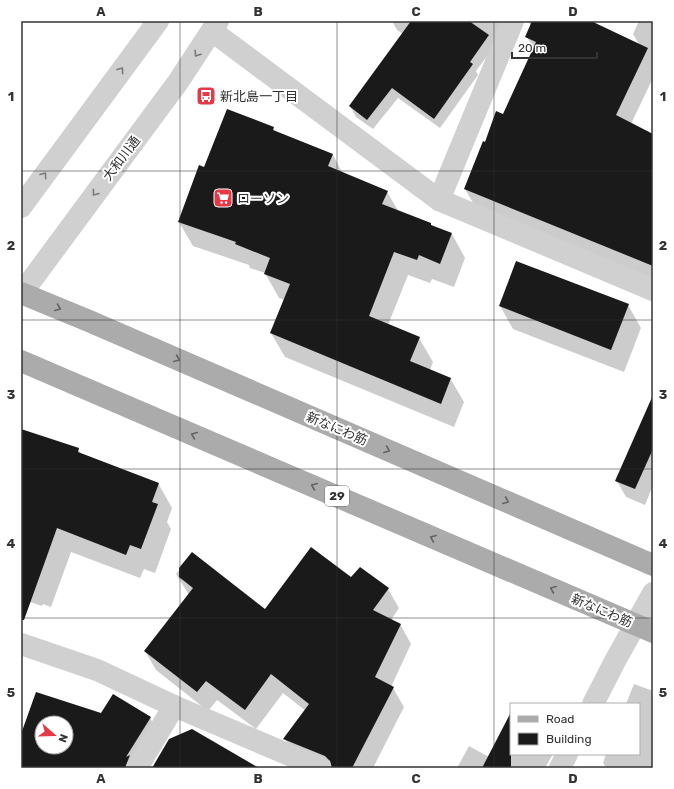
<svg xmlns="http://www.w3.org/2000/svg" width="674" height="789" font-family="Rubik,'Noto Sans JP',sans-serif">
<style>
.shadow{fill:#0003;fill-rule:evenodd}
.building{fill:#1a1a1a;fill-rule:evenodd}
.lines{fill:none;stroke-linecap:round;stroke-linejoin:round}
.minor{stroke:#d0d0d0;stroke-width:22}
.tertiary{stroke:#d0d0d0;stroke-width:22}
.primary{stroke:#ababab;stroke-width:22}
.oneway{stroke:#7a7a7a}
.oneway2{stroke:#636363}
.grid{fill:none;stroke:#333;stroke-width:1;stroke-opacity:0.55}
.labels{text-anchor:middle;stroke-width:4;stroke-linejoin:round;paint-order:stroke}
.shield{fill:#fff;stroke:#707070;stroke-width:1}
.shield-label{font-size:12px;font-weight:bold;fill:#333}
.poi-label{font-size:13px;fill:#333;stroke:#fff;text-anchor:start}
.street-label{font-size:13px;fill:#333;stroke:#fff}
.neatline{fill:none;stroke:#333;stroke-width:1.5}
.grid-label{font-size:13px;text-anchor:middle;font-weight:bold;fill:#333}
</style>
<rect width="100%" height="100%" fill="#fff"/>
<g class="shadow">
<path d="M392,21H513L476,71L478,75L440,128L398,98L373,129L356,117L350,106L403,34L397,30Z"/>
<path d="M530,21H588L640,46L633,34L639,21H653V78L631,124L653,135V280L476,208L465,189L485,143L504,115L534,50L527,37L531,26L529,23Z"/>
<path d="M273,128L276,132L333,155L343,174L387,192L399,212L431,224L432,226L452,234L465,258L454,287L432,279L430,283L408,275L388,325L419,338L433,362L430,370L450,378L464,402L454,427L285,357L271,333L285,300L279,298L265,273L250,268L249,265L193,246L179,222L205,168Z"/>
<path d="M628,305L641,328L624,372L513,329L500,306Z"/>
<path d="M653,408V485L645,505L626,497L617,481Z"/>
<path d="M21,430L78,449L81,454L158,483L172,508L167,522L171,529L155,573L144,569L140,578L71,552L51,607L43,604L42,606L21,599Z"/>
<path d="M193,553L265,610L352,579L360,568L388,589L399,608L391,620L400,624L411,644L391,687L393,688L404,707L373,768H350L328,757L332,768H319L296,758L285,739L306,711L283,693L256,729L217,700L208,711L156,670L145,651L189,595L176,574Z"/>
<path d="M634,684L653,691V768H606L603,763L606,754H639V704H626Z"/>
<path d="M36,693L102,714L150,718L160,735L140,768H21V737ZM42,723H66V747H42Z"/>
<path d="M511,721V754H553L545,768H457L469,746L489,757Z"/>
</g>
<g class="building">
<path d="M411,21H469L489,35L470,62L473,64L434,119L392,88L367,120L349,106Z"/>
<path d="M532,21H591L648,48L616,115L653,134V266L464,189L483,141L485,142L496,111L503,114L536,42L525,37Z"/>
<path d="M227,109L274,127L273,130L333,154L328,166L388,191L382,204L431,223V225L452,233L440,264L419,255L417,260L394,252L369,316L420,337L410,361L451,378L441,404L270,333L290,284L264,274L270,258L235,244L236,242L178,222L199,165L204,167Z"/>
<path d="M516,261L629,304L611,350L499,306Z"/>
<path d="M653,395V449L635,489L615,481Z"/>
<path d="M21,429L79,448L78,452L159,483L152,502L158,504L141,549L130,545L126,555L57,528L24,620H21Z"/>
<path d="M311,547L351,577L360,567L389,588L373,610L401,624L375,677L394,687L352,768H332L330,761L325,756L283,739L309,704L271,674L245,710L206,681L197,692L144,651L193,588L179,577V568L192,552L265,609Z"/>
<path d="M36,692L101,713L113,694L151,717L126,757L130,755L125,768H21V734ZM42,723H66V747H42Z"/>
<path d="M511,712V768H482Z"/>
<path d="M192,729L259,768H152L169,739Z"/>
</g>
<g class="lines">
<g class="minor">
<path d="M439,200L513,21"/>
<path d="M21,644L97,670L174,706L137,768"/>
</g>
<g class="tertiary">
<path d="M212,31L439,200L653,290"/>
<path d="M21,207L158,21"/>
<path d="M22,293L178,82L218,21"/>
<path d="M593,704L615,661L653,593"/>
<path d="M174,706L320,768"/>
<path d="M560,768L567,754"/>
</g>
<g class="primary">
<path d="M21,293L89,321L653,565"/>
<path d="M21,361L653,632"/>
</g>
</g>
<defs><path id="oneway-chevron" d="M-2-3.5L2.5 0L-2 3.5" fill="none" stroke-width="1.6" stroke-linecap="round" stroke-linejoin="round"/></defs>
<g class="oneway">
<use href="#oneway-chevron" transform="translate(197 54) rotate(123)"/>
<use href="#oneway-chevron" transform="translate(121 70) rotate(-54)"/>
<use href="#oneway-chevron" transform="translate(44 175) rotate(-54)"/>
<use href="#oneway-chevron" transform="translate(95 193) rotate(127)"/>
</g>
<g class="oneway2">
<use href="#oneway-chevron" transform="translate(58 308) rotate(22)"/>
<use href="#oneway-chevron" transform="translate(177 359) rotate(23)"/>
<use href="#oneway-chevron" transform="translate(194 435) rotate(-157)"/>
<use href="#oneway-chevron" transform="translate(387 450) rotate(23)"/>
<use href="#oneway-chevron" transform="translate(314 486) rotate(-157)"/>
<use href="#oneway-chevron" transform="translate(506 501) rotate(23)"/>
<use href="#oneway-chevron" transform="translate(433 538) rotate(-157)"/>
<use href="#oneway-chevron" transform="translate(553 589) rotate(-157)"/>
</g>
<path class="grid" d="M180,21V768M337,21V768M494,21V768M21,171H653M21,320H653M21,469H653M21,618H653"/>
<defs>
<g id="bus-square" transform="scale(1)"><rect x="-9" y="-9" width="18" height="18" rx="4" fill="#e63946" stroke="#fff"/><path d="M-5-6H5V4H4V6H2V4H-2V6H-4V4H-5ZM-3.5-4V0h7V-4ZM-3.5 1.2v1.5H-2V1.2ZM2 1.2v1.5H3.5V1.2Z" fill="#fff"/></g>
<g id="supermarket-square" transform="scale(1)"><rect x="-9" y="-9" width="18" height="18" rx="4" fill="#e63946" stroke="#fff"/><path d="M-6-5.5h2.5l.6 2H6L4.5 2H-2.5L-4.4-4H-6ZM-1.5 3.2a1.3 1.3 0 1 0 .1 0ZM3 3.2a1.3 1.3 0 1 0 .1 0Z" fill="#fff"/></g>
</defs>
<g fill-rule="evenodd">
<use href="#bus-square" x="206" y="96"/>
<use href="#supermarket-square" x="223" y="198"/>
</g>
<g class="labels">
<rect class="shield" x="325" y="486" width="24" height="20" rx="3"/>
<g class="shield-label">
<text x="337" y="500">29</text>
</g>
<g class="poi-label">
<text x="220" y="101">新北島一丁目</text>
<text x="237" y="203">ローソン</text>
</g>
<g class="street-label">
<text transform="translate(121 158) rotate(-53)" y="5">大和川通</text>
<text transform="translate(337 428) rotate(23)" y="5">新なにわ筋</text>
<text transform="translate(602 610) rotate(23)" y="5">新なにわ筋</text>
</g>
</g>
<rect width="674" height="789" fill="none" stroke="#ffffff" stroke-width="44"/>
<rect x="510" y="703" width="130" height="52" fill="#ffffff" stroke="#adadad"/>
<rect x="518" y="716" width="20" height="6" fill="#ababab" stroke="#adadad"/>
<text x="546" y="723" font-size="12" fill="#333333">Road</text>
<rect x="518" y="733" width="20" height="12" fill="#1a1a1a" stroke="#adadad"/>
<text x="546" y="743" font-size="12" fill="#333333">Building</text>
<g transform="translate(54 735) rotate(110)"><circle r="19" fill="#ffffff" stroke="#adadad"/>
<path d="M0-3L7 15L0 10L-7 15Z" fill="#e63946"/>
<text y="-6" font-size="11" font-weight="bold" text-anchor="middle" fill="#333333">N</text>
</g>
<path d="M512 52v6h85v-6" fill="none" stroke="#333333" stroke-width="2"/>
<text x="518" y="52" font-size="12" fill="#333333" stroke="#ffffff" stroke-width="3" paint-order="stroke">20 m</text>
<rect x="22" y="22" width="630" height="745" class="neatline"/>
<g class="grid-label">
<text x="101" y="16">A</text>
<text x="258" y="16">B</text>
<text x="416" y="16">C</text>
<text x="573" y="16">D</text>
<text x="11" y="101">1</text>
<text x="663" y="101">1</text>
<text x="11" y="250">2</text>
<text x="663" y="250">2</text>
<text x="11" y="399">3</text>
<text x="663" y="399">3</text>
<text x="11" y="548">4</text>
<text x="663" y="548">4</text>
<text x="11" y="697">5</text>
<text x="663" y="697">5</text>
<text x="101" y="783">A</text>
<text x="258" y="783">B</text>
<text x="416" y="783">C</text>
<text x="573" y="783">D</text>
</g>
</svg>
